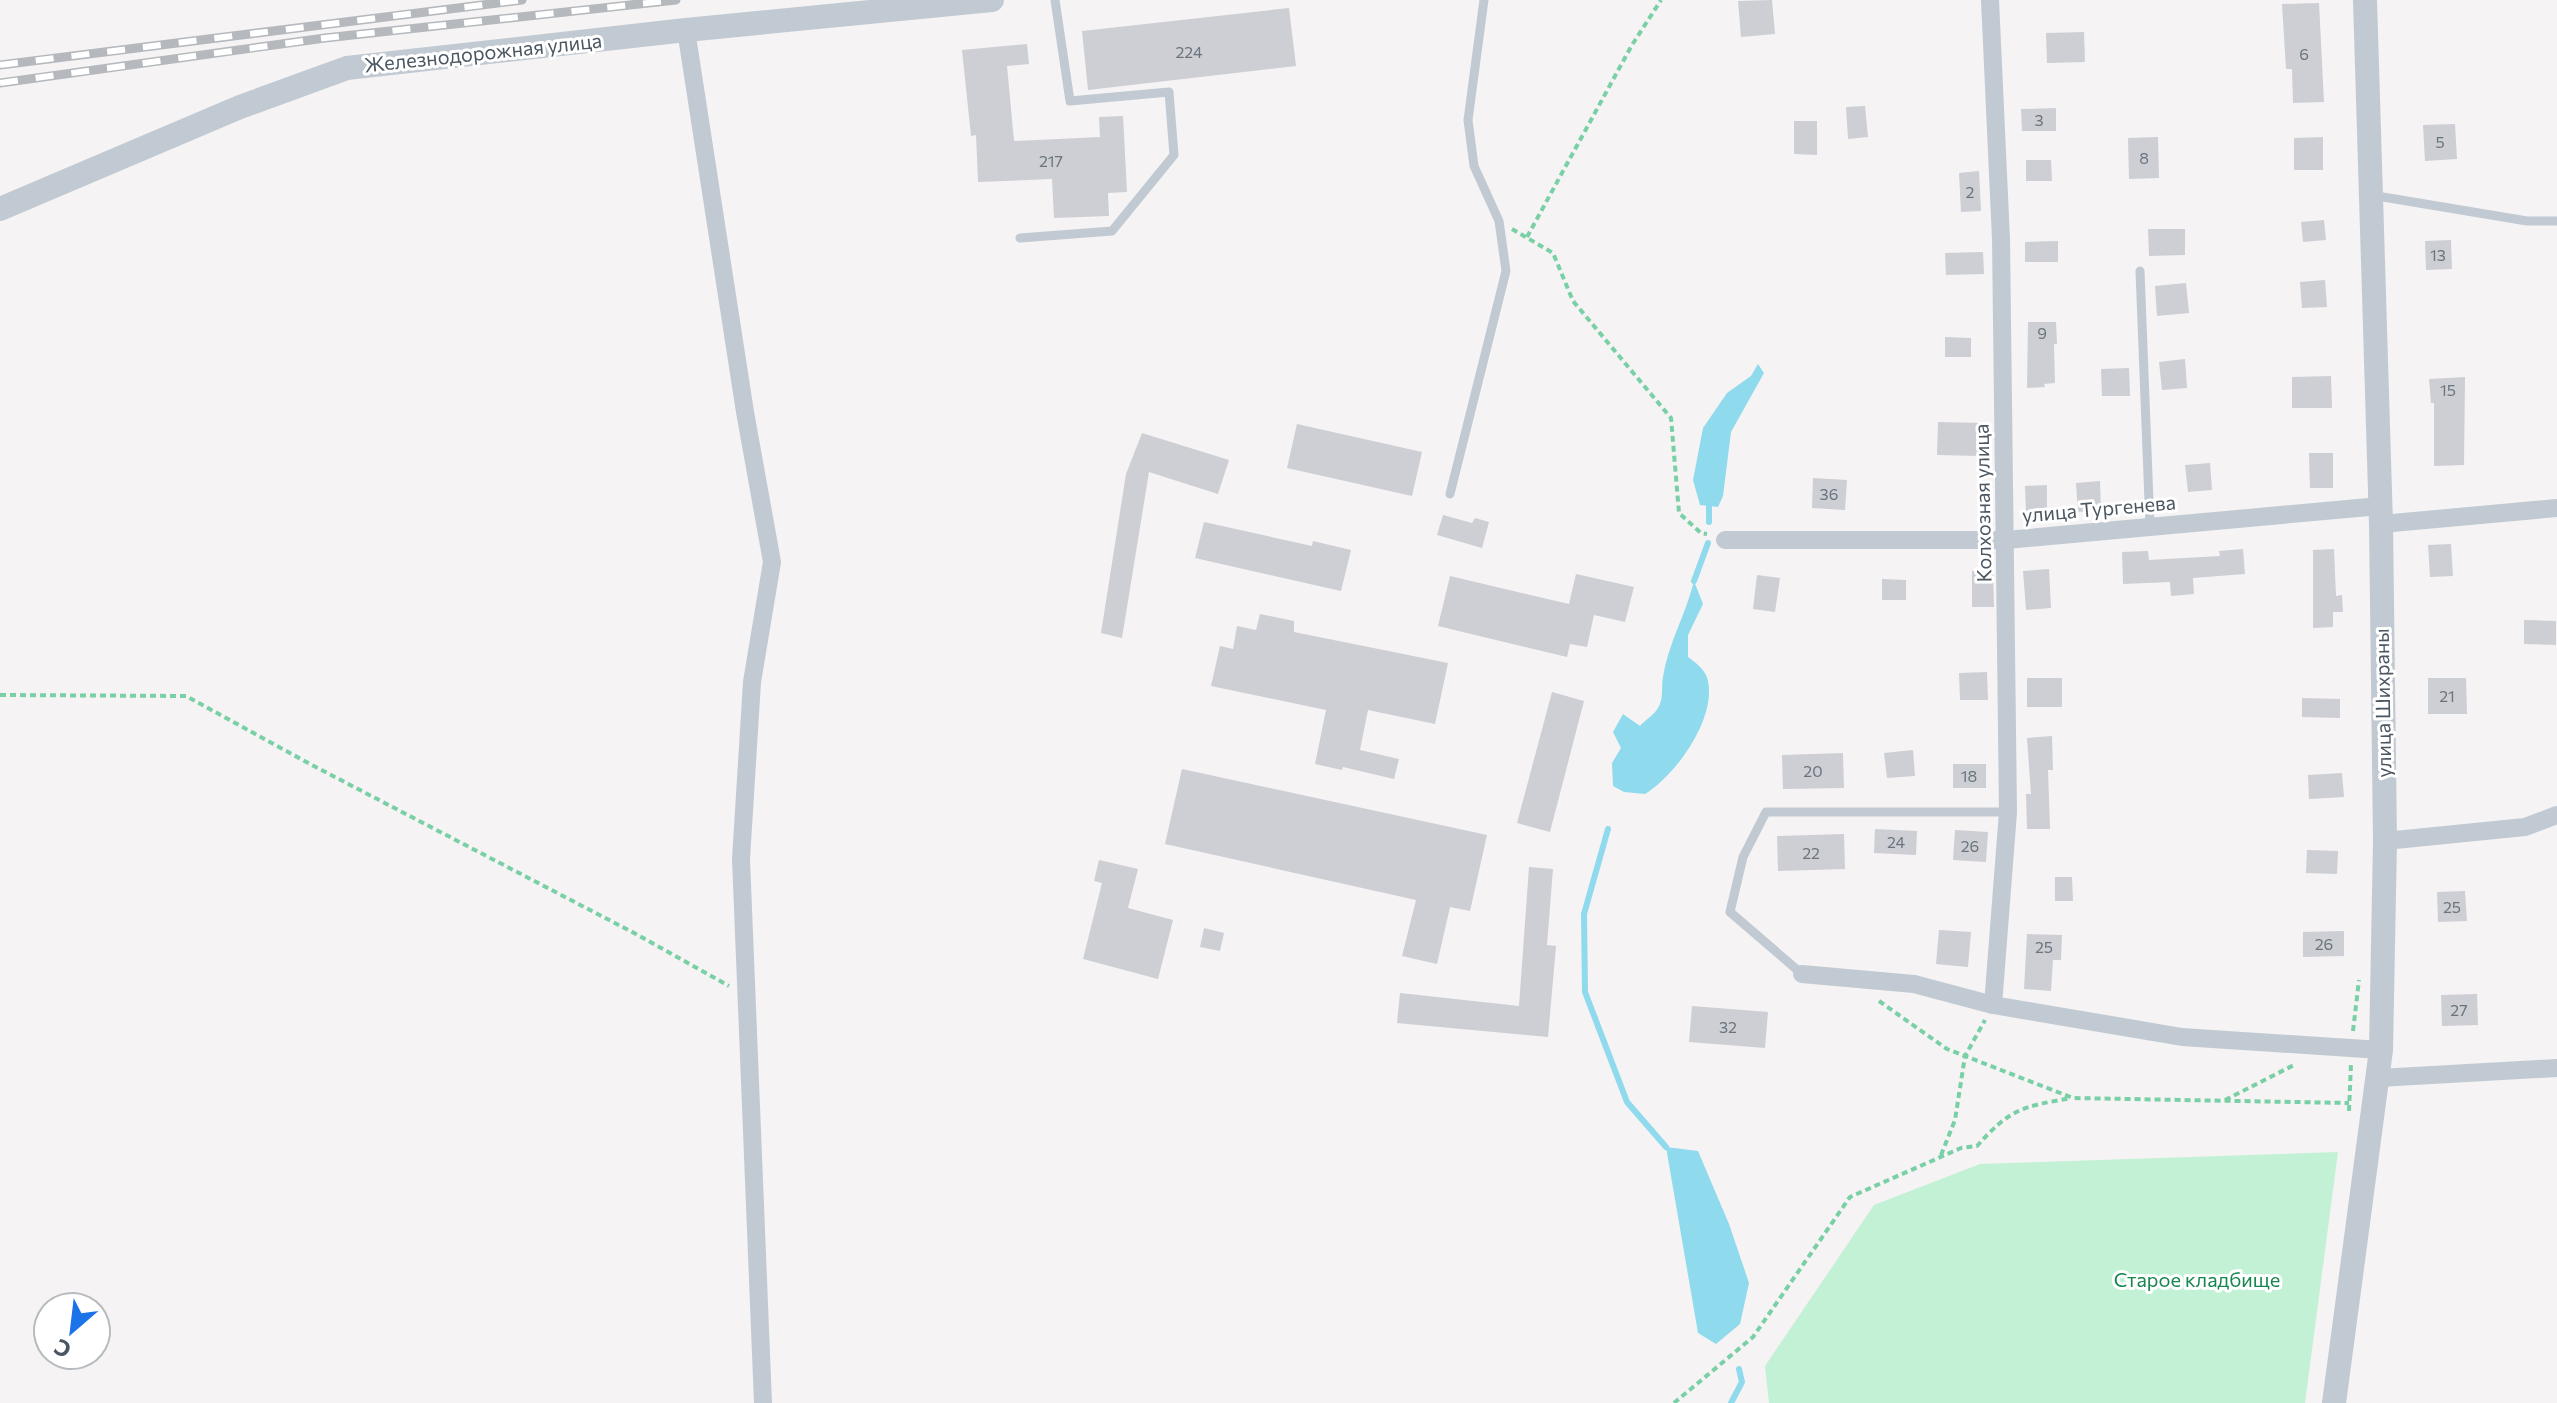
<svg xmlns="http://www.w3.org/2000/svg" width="2557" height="1403" font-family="Commissioner,sans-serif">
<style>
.green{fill:#c3f1d5}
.water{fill:#90daee}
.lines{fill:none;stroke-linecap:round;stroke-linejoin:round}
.stream{stroke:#90daee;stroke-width:6}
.building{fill:#cdcfd5}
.path{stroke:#7ad0a6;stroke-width:4;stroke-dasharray:6 4;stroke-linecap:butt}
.service{stroke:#c1cad2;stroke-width:9}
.minor{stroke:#c1cad2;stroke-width:18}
.tertiary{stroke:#c1cad2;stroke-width:24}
.rail-casing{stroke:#b5b8bd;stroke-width:9}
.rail{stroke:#fff;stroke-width:6;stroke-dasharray:18;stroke-linecap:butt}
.labels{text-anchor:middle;stroke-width:6;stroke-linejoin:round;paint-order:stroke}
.number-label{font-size:16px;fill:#6b747e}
.street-label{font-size:20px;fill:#4a5661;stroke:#fff}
.park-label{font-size:20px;fill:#17864f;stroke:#fff}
</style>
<rect width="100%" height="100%" fill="#f5f3f3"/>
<path class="green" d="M2338,1152L2305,1403H1769L1765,1366L1874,1205L1980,1164Z"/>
<g class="water">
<path d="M1758,364L1764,373L1731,432L1723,496L1718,507L1700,505L1693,480L1703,428L1727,393L1751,376Z"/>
<path d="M1694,581L1703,604L1688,635V657C1696,663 1706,670 1708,681C1716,719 1676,775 1645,794L1624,792L1613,786L1612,763L1621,748L1613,732L1623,714L1640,726C1645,720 1654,715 1658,708C1664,698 1661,688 1663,677C1668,644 1686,614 1694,581Z"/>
<path d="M1666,1147L1698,1151L1729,1224L1749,1283L1740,1324L1716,1344L1698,1333Z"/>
</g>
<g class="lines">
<g class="stream">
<path d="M1709,522V506"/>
<path d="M1694,581L1708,543"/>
<path d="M1608,829L1584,914L1585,992L1627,1102L1666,1147"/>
<path d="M1731,1403L1742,1382L1739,1369"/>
</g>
</g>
<g class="building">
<path d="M1772,0L1775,34L1741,37L1738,1Z"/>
<path d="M2319,3L2324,102L2293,103L2292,69H2286L2282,4Z"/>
<path d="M1289,8L1296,66L1088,90L1082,31Z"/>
<path d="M2084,32L2085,62L2047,63L2046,33Z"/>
<path d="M1027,44L1029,64L1007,66L1014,141L1100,137L1099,117L1123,116L1127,192L1108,193L1109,216L1054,218L1052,179L978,182L976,135L971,136L962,50Z"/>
<path d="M1865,106L1868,137L1848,139L1846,107Z"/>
<path d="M2056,108V131H2022L2021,109Z"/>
<path d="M1794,121H1817V155L1794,154Z"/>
<path d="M2455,124L2457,159L2425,161L2423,125Z"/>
<path d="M2158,137L2159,178L2129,179L2128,138Z"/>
<path d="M2323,137V170H2294V138Z"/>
<path d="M2026,160H2051L2052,181H2026Z"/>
<path d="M1979,171L1981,211L1961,212L1959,173Z"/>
<path d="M2324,220L2326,240L2303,242L2301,222Z"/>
<path d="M2148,229H2185V255L2149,256Z"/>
<path d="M2451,240L2452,269L2426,270L2425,241Z"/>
<path d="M2058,241V262H2025V242Z"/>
<path d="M1983,252L1984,274L1946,275L1945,253Z"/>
<path d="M2325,280L2327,307L2302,308L2300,282Z"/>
<path d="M2186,283L2189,313L2157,316L2155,286Z"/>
<path d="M2028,322H2056L2057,344H2054L2055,383L2044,384L2045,387L2027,388Z"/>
<path d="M1945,337L1971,338V357H1945Z"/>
<path d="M2185,359L2187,388L2162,390L2159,362Z"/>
<path d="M2129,368L2130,396H2102L2101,369Z"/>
<path d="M2331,376L2332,408H2292V377Z"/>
<path d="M2465,377L2464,465L2434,466V403H2431L2429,379Z"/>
<path d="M1938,422L1981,423L1980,456L1937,455Z"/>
<path d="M1297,424L1422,452L1412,496L1287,468Z"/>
<path d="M1142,433L1229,460L1218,494L1149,472L1122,638L1101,633L1126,474Z"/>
<path d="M2309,453H2333V488H2310Z"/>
<path d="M2210,463L2212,490L2188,492L2185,465Z"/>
<path d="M1813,478L1847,480L1845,510L1812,508Z"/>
<path d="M2100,481L2101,510L2078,512L2076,483Z"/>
<path d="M2047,485V514H2026L2025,486Z"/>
<path d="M1443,515L1472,523L1475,518L1489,522L1482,548L1437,535Z"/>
<path d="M1204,522L1312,546L1313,541L1351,550L1341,591L1195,558Z"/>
<path d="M2451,544L2453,576L2430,577L2428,545Z"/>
<path d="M2243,549L2245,574L2193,578L2194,594L2171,596L2170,582L2123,584L2122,552L2148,551L2149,560L2220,556L2219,551Z"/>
<path d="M2334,549L2336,596L2342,595L2343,612H2333V627L2313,628V550Z"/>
<path d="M2049,569L2051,608L2026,610L2023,571Z"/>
<path d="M1972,571H1993L1994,607H1972Z"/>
<path d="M1576,574L1634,587L1625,622L1594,615L1587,647L1570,644L1567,657L1438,626L1450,576L1569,604Z"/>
<path d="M1757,575L1780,578L1775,612L1753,609Z"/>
<path d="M1882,579L1906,580V600H1882Z"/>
<path d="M1260,614L1294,621V632L1448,663L1435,724L1368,710L1360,750L1399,759L1394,779L1343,767L1342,770L1315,764L1326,710L1211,686L1220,646L1233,649L1237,626L1256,630Z"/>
<path d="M2524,620L2556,621V645L2524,644Z"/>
<path d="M1987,672L1988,700H1960L1959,673Z"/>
<rect x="2027" y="678" width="35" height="29"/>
<path d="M2428,678H2466L2467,714H2428Z"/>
<path d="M1552,692L1584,701L1550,832L1517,823Z"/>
<path d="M2302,698L2340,699V718L2302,717Z"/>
<path d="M2052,736L2053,770H2048L2050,829H2027L2026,794H2031L2027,738Z"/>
<path d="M1913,750L1915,776L1887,778L1884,753Z"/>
<path d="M1843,753L1844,788L1783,789L1782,755Z"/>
<rect x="1953" y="764" width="33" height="24"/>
<path d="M1182,769L1487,835L1470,911L1450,907L1437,964L1402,956L1416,900L1165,844Z"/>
<path d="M2342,773L2344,797L2309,799L2308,775Z"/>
<path d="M1875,829L1917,831L1916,855L1874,853Z"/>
<path d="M1955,830L1988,832L1986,862L1953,860Z"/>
<path d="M1844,834L1845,869L1778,871L1777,836Z"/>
<path d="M2307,850L2338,851L2337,874L2306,873Z"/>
<path d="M1099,860L1138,869L1128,908L1173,920L1158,979L1083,959L1102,883L1094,881Z"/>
<path d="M1529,867L1553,869L1547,945L1556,946L1548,1037L1397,1023L1400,993L1519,1006Z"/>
<path d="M2055,877H2072L2073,901H2055Z"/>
<path d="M2465,891L2467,921L2438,922L2437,892Z"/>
<path d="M1204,928L1224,933L1220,951L1200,947Z"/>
<path d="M1939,930L1971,932L1968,967L1936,964Z"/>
<path d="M2344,931V956L2303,957V932Z"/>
<path d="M2027,934L2062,935L2061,960H2053L2051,991L2024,989Z"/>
<path d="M2477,994L2478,1025L2442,1026L2441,995Z"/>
<path d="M1692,1006L1768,1012L1765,1048L1689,1042Z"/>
</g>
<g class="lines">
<g class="path">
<path d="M1512,229L1553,253L1573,301L1671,418L1679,513L1701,533L1707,534"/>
<path d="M1527,237L1632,45L1661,0"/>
<path d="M0,695L186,696L310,764L636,934L729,986"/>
<path d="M1879,1001L1947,1049L2073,1098L2349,1103"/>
<path d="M2353,1031L2359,980"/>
<path d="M2225,1100L2296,1064"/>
<path d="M2349,1111L2351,1064"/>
<path d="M1941,1155L1955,1120L1965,1056L1985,1020"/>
<path d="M1674,1403L1753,1337L1850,1197L1961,1148L1977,1146C2011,1108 2022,1107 2071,1098"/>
</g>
<g class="service">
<path d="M2371,195L2527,221H2557"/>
<path d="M1020,238L1112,231L1174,155L1169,92L1070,101L1055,0"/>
<path d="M2140,271L2150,527"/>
<path d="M1450,494L1506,271L1499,221L1474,166L1468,120L1484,0"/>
<path d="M1802,974L1730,912L1743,857L1766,812H2008"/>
</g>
<g class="minor">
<path d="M1990,0L2001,239L2008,812L1993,1005"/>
<path d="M686,30L745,412L772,562L752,682L741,859L763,1403"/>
<path d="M2381,524L2557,508"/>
<path d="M1725,540H2006L2380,506"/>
<path d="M2385,841L2525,827L2557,815"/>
<path d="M1802,974L1914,984L1993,1005L2182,1037L2381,1050"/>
<path d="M2379,1078L2557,1068"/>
</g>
<g class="tertiary">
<path d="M0,209L240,107L347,68L686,30L992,0"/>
<path d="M2334,1403L2381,1050L2385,841L2381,524L2365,0"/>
</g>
<g class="rail-casing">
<g id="rail">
<path d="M0,65L522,0"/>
<path d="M0,83L325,38L676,0"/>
</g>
</g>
<use href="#rail" class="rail"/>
</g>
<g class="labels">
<g class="number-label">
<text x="1189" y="58">224</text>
<text x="2304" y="60">6</text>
<text x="2039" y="126">3</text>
<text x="2440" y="148">5</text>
<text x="2144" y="164">8</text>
<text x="1051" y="167">217</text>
<text x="1970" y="198">2</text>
<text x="2438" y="261">13</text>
<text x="2042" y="339">9</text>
<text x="2448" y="396">15</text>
<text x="1829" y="500">36</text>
<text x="2447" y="702">21</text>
<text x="1813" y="777">20</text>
<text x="1969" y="782">18</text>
<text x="1896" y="848">24</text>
<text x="1970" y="852">26</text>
<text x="1811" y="859">22</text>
<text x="2452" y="913">25</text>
<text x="2324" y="950">26</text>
<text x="2044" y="953">25</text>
<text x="2459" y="1016">27</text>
<text x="1728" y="1033">32</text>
</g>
<g class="street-label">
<text transform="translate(483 53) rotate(-6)" y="7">Железнодорожная улица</text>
<text transform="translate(1983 503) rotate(-91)" y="7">Колхозная улица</text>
<text transform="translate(2099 509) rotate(-5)" y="7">улица Тургенева</text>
<text transform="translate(2383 703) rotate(-91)" y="7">улица Шихраны</text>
</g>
<g class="park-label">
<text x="2197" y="1287">Старое кладбище</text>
</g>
</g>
<g transform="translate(72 1331) rotate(208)"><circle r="38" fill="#ffffff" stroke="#b7bbc0" stroke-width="2"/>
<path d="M0-6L14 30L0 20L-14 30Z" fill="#1a73e8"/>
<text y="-12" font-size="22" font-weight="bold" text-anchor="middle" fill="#4a5661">С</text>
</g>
</svg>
